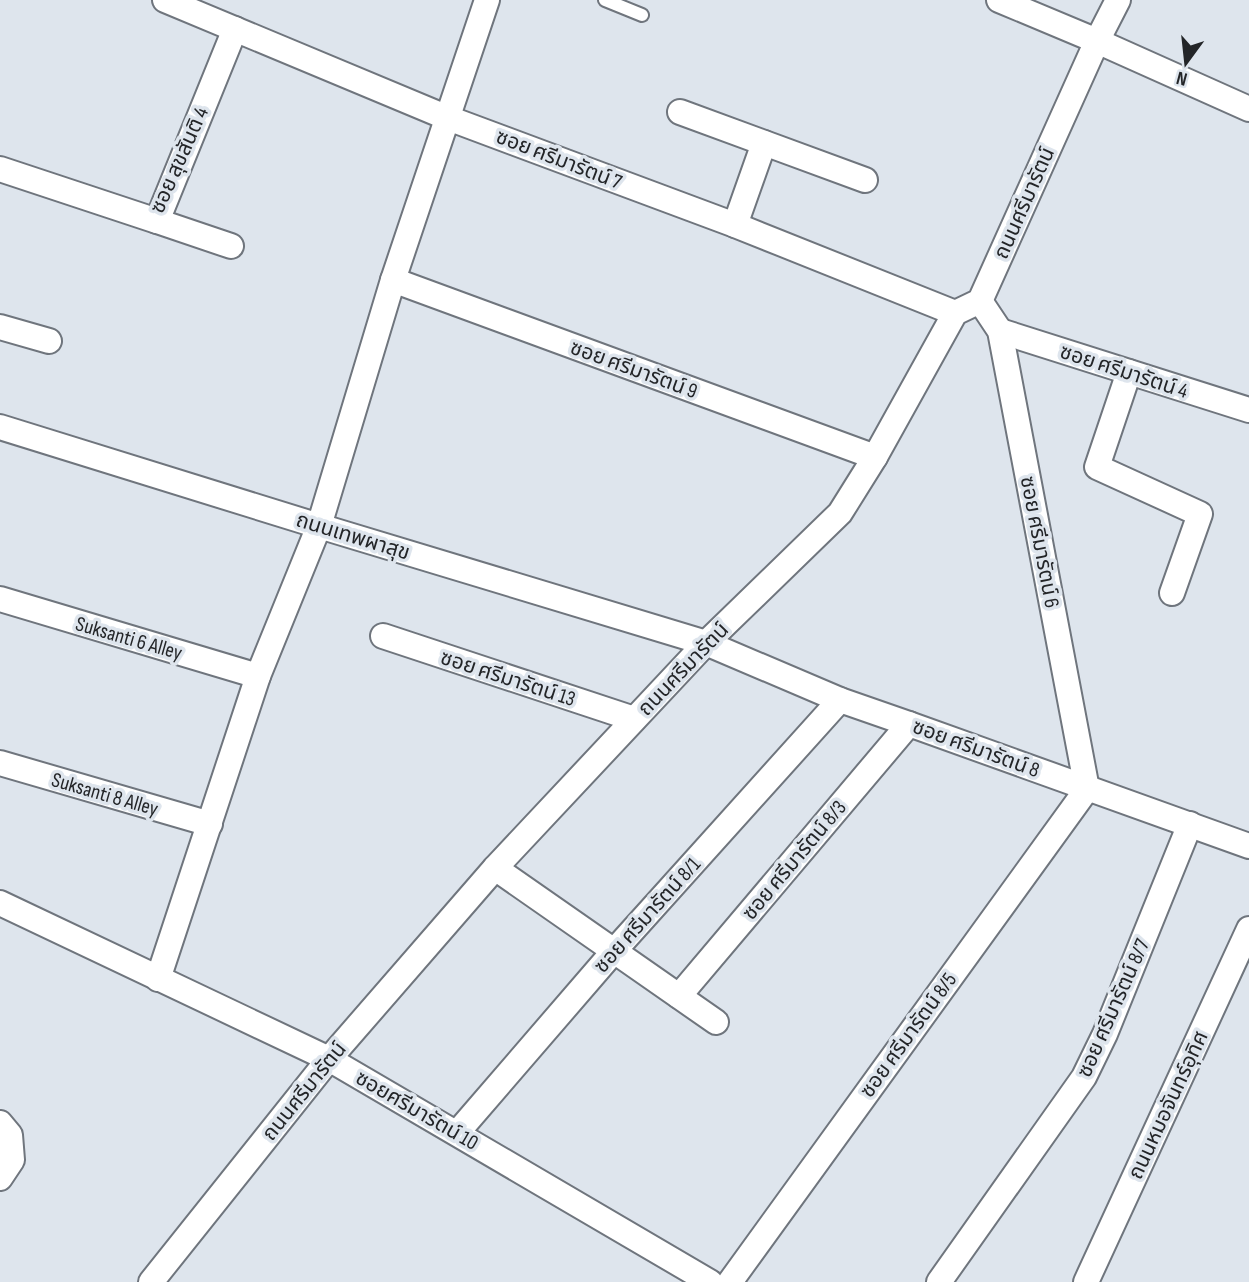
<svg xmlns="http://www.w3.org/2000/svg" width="1249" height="1282" font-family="'Sofia Sans Condensed','Noto Sans Thai',sans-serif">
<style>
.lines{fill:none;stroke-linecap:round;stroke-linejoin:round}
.lane-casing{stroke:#6f757d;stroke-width:16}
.street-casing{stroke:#6f757d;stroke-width:28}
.lane{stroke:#fff;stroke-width:12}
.street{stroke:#fff;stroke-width:24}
.labels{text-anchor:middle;stroke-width:7;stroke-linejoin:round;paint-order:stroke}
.street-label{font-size:21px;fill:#232528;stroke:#dee5ed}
</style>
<rect width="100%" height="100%" fill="#dee5ed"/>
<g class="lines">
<g class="lane-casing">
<path id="lane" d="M605,0L642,15"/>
</g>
<g class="street-casing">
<g id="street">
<path d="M165,0L448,118L735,225L955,313"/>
<path d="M999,0L1097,41L1249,109"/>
<path d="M680,112L865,180"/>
<path d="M0,169L157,221L235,29"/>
<path d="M157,221L231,246"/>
<path d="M735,225L764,143"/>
<path d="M393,280L875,457"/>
<path d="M0,327L49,341"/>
<path d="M1000,331L1249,410"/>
<path d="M1129,372L1097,467L1200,514L1172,593"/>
<path d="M0,427L319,526L706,643L840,700L909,724L1249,846"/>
<path d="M0,599L258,676"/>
<path d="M383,636L634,719"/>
<path d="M0,763L210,824"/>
<path d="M495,868L716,1022"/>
<path d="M0,903L329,1059L710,1282"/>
<path d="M158,979L258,676L319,526L393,280L487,0"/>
<path d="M679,996L909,724"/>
<path d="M0,1123L10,1135L12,1160L0,1178"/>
<path d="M457,1133L614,951L840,700"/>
<path d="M151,1282L329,1059L495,868L706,643L840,513L875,457L955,313L980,301L1097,41L1118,0"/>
<path d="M730,1282L1087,789L1000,331L980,301"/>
<path d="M939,1282L1084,1077L1105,1034L1190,824"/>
<path d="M1086,1282L1249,929"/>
</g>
</g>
<use href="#lane" class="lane"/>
<use href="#street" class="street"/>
</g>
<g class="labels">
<g class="street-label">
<text transform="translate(559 159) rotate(21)" y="7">ซอย ศรีมารัตน์ 7</text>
<text transform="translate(179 160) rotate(-66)" y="7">ซอย สุขสันติ 4</text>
<text transform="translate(1024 203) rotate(-66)" y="7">ถนนศรีมารัตน์</text>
<text transform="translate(634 369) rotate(20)" y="7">ซอย ศรีมารัตน์ 9</text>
<text transform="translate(1124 371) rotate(18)" y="7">ซอย ศรีมารัตน์ 4</text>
<text transform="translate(353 536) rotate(17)" y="7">ถนนเทพผาสุข</text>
<text transform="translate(1040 542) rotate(79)" y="7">ซอย ศรีมารัตน์ 6</text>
<text transform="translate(129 638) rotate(16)" y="7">Suksanti 6 Alley</text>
<text transform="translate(683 669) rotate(-46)" y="7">ถนนศรีมารัตน์</text>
<text transform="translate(508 678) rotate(18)" y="7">ซอย ศรีมารัตน์ 13</text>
<text transform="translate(976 748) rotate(20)" y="7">ซอย ศรีมารัตน์ 8</text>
<text transform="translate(105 794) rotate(16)" y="7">Suksanti 8 Alley</text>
<text transform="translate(794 860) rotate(-50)" y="7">ซอย ศรีมารัตน์ 8/3</text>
<text transform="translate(647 915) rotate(-48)" y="7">ซอย ศรีมารัตน์ 8/1</text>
<text transform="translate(1113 1008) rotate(-66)" y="7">ซอย ศรีมารัตน์ 8/7</text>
<text transform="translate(908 1035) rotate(-54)" y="7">ซอย ศรีมารัตน์ 8/5</text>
<text transform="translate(304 1091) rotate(-51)" y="7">ถนนศรีมารัตน์</text>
<text transform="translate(1168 1105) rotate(-65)" y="7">ถนนหมอจันทร์อุทิศ</text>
<text transform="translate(417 1110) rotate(30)" y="7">ซอยศรีมารัตน์ 10</text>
</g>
</g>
<g transform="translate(1186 63) rotate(195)" stroke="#dee5ed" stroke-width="5" paint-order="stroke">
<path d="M0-5L12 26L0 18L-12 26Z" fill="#232528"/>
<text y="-10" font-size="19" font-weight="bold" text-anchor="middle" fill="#232528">N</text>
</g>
</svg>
